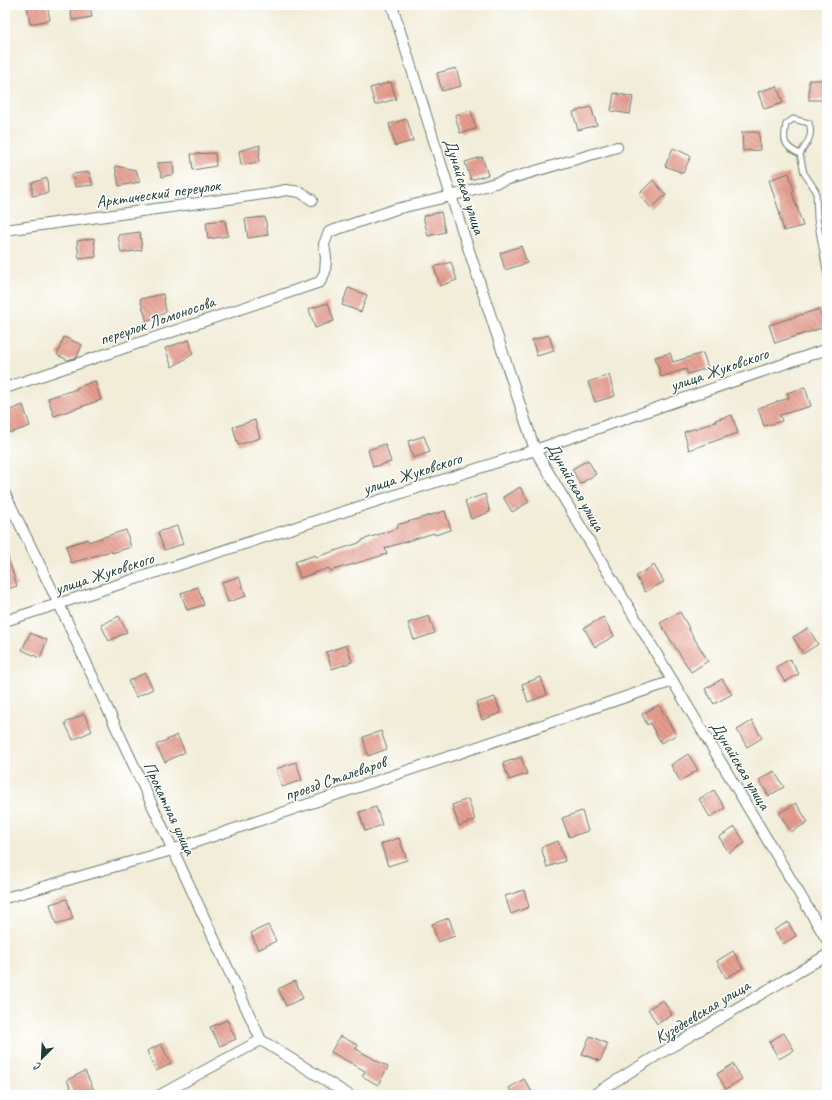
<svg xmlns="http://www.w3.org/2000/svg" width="832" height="1100" font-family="Caveat,sans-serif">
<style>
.building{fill:url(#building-back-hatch)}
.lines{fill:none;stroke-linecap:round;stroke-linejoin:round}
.service-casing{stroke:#697b6e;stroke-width:7}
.minor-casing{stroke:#697b6e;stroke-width:12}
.service{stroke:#fff;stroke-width:5}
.minor{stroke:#fff;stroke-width:10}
.labels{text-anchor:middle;stroke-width:3;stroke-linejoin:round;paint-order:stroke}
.street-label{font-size:17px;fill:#1f3d34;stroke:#fff}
</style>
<defs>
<pattern id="building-back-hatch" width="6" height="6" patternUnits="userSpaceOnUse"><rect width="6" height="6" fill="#e69c8e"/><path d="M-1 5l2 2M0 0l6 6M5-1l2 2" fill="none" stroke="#ba8075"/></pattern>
</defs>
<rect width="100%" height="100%" fill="#fff"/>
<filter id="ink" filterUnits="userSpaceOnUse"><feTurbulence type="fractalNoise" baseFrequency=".025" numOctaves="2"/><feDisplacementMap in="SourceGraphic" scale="8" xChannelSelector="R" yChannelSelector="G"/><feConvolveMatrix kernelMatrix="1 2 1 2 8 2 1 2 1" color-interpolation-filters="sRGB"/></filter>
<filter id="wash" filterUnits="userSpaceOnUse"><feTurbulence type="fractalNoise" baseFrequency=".012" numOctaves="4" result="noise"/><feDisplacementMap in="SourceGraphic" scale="16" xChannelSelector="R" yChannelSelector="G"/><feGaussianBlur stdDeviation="0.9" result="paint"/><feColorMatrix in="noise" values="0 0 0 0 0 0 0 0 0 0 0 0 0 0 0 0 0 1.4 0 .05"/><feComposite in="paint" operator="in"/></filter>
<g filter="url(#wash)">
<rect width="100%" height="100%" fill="#f2edd9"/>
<g id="blocks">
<g class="building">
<path d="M27,5H47L50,20L30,24Z"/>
<path d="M70,5H90L92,17L72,20Z"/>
<path d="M456,68L461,86L442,91L437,73Z"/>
<rect x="809" y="80" width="18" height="20"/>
<path d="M391,82L396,99L375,105L370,88Z"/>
<path d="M777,86L783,103L764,109L758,92Z"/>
<path d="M614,93L633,97L630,114L611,111Z"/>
<path d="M591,107L597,125L578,130L573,112Z"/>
<path d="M471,110L476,129L460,133L455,115Z"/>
<path d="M407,119L413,141L395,146L389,124Z"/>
<path d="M742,132H759L760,150L743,151Z"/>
<path d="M260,145L259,162L241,165L239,151Z"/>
<path d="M673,148L691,156L683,173L665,166Z"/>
<path d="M215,153L216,166L193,170L191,154Z"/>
<path d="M482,157L488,175L471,180L465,162Z"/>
<path d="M173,162L174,174L162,177L157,163Z"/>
<path d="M115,166L136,170L140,182L119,186Z"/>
<path d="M89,172L93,185L75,187L72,174Z"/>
<path d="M789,173L794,191L792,192L803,226L784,231L779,214H780L769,180Z"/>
<path d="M47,178L48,193L32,196V183Z"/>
<path d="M653,180L666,195L651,208L639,194Z"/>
<path d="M441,212L445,232L428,236L423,216Z"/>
<path d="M265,217L268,235L248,238L245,219Z"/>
<path d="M225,220L228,236L208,239L206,222Z"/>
<path d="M140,232L142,250L121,253L118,235Z"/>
<path d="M94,238L96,257L79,259L77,241Z"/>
<path d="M521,246L527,263L505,270L500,253Z"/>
<path d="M451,262L457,280L440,286L434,267Z"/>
<path d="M348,288L367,295L361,312L342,305Z"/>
<path d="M163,294L166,312L147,322L140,299Z"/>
<path d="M328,303L334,321L315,328L309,309Z"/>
<path d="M819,309L825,327L775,343L769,325Z"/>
<path d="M549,335L554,351L537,356L532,340Z"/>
<path d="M64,337L82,345L77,357L68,360L57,355Z"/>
<path d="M189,340L193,354L172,367L165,348Z"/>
<path d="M670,353L673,362L703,353L708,368L688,374L686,369L661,377L655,357Z"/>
<path d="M609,375L615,396L595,402L588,382Z"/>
<path d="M95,381L101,400L54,416L48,398L77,389L76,388Z"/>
<path d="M805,387L811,406L780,415L782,421L764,426L758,408L789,398L787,393Z"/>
<path d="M23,405L30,426L10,433L5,418V412Z"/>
<path d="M732,415L738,433L689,450L684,432L716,422L715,420Z"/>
<path d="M255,420L260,438L238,445L233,427Z"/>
<path d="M424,436L430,452L413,458L408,441Z"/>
<path d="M385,444L391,462L373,467L368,450Z"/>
<path d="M588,460L596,474L580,484L572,469Z"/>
<path d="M520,487L529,502L512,512L503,497Z"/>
<path d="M485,494L490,512L471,519L465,501Z"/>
<path d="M445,511L451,530L435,535L434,533L385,548L387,554L330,571L329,568L300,578L295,562L315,555L316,557L362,542V540L398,528L397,525Z"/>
<path d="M177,526L183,544L164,550L158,532Z"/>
<path d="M126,530L131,547L112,553L111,551L71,563L66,546L88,539V542Z"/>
<path d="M5,554H7L17,586L5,590Z"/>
<path d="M654,565L664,582L645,592L636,576Z"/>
<path d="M239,577L246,596L228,602L222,582Z"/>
<path d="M198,587L204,605L187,610L181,593Z"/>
<path d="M680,612L689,628H688L708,661L691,672L660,623Z"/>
<path d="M119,616L127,632L109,641L101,625Z"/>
<path d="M429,616L435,633L414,640L408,623Z"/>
<path d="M603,617L614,636L595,647L584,628Z"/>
<path d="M808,628L818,644L803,654L793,637Z"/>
<path d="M30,633L47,640L40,658L22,650Z"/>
<path d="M347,645L352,662L332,669L326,652Z"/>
<path d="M790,659L799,674L785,682L776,667Z"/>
<path d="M145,673L153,689L136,697L128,681Z"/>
<path d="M541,677L547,695L528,702L522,684Z"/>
<path d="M722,679L732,694L714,704L705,689Z"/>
<path d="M495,697L501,713L482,720L476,703Z"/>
<path d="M659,705L676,735L661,743L650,723L647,725L642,714Z"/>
<path d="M84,714L92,731L73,740L65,723Z"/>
<path d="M752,721L762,738L747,747L737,730Z"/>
<path d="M381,731L387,749L368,756L363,737Z"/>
<path d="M177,735L185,752L165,762L156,745Z"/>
<path d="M688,754L698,770L680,781L671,765Z"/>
<path d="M521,757L527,774L509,780L503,763Z"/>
<path d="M296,762L302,780L282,787L276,769Z"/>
<path d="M774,771L784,787L769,796L759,780Z"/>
<path d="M714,790L725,808L710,817L699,799Z"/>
<path d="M468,799L475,820L459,826L452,805Z"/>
<path d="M796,803L808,822L791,832L779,813Z"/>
<path d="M376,807L382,825L365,831L359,812Z"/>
<path d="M582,811L588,831L569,837L562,818Z"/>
<path d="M735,827L745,843L729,853L719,837Z"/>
<path d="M399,838L407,860L388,866L381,844Z"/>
<path d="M558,841L565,861L547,867L541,847Z"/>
<path d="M524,890L529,907L511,914L505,896Z"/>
<path d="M67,899L73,919L56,924L50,904Z"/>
<path d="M449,918L455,936L438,942L432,924Z"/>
<path d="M788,922L796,936L783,944L774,930Z"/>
<path d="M268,925L276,941L258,950L251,933Z"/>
<path d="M733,951L743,968L726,978L717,961Z"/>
<path d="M295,981L303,998L286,1006L278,989Z"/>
<path d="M663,1000L672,1015L657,1024L648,1009Z"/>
<path d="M227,1020L236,1039L220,1046L210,1027Z"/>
<path d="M784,1033L794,1050L779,1059L769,1042Z"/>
<path d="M340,1036L358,1045L356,1049L388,1067L378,1085L362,1076L365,1071L331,1052Z"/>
<path d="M590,1036L608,1044L600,1061L582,1054Z"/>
<path d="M161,1044L171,1064L156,1071L147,1051Z"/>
<path d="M733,1064L742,1079L726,1089L717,1074Z"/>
<path d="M85,1071L94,1090L83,1095H74L67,1080Z"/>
<path d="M524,1079L534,1095H513L509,1088Z"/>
</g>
</g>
</g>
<g filter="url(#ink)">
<use href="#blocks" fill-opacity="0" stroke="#697b6e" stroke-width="1"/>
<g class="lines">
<g class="service-casing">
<path id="service" d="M800,154C783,146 783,141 786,124L793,119L809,123C814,136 806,144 800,154L804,173L816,191L817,219L827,276"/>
</g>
<g class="minor-casing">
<g id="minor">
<path d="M392,5L451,196L535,450L827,940"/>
<path d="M5,230L271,193L286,190L300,192L312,200"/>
<path d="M5,388L320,282L325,272L326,258L324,244L329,232L396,209L451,196L617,147"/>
<path d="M5,494L59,604L261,1040L349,1095"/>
<path d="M5,621L535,450L827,349"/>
<path d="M5,898L172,850L673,681"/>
<path d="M160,1095L261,1040"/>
<path d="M593,1095L656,1056L827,955"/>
</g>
</g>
<use href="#service" class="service"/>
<use href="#minor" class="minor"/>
</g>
</g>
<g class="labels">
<g class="street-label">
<text transform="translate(465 186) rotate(72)" y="6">Дунайская улица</text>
<text transform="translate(158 193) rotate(-8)" y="6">Арктический переулок</text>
<text transform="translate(157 320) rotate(-19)" y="6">переулок Ломоносова</text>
<text transform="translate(719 369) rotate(-19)" y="6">улица Жуковского</text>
<text transform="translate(412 473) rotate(-18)" y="6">улица Жуковского</text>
<text transform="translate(576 486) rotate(60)" y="6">Дунайская улица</text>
<text transform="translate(104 573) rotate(-18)" y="6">улица Жуковского</text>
<text transform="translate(741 765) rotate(59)" y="6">Дунайская улица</text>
<text transform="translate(335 778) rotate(-19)" y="6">проезд Сталеваров</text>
<text transform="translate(170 808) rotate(65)" y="6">Прокатная улица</text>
<text transform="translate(702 1011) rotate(-31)" y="6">Кузедеевская улица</text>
</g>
</g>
<rect width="832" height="1100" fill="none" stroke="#fff" stroke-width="20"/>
<g transform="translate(42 1058) rotate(204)" stroke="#ffffff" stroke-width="3" paint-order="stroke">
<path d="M0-3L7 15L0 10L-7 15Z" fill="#1f3d34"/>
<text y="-6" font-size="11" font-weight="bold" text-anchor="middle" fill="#1f3d34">С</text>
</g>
</svg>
